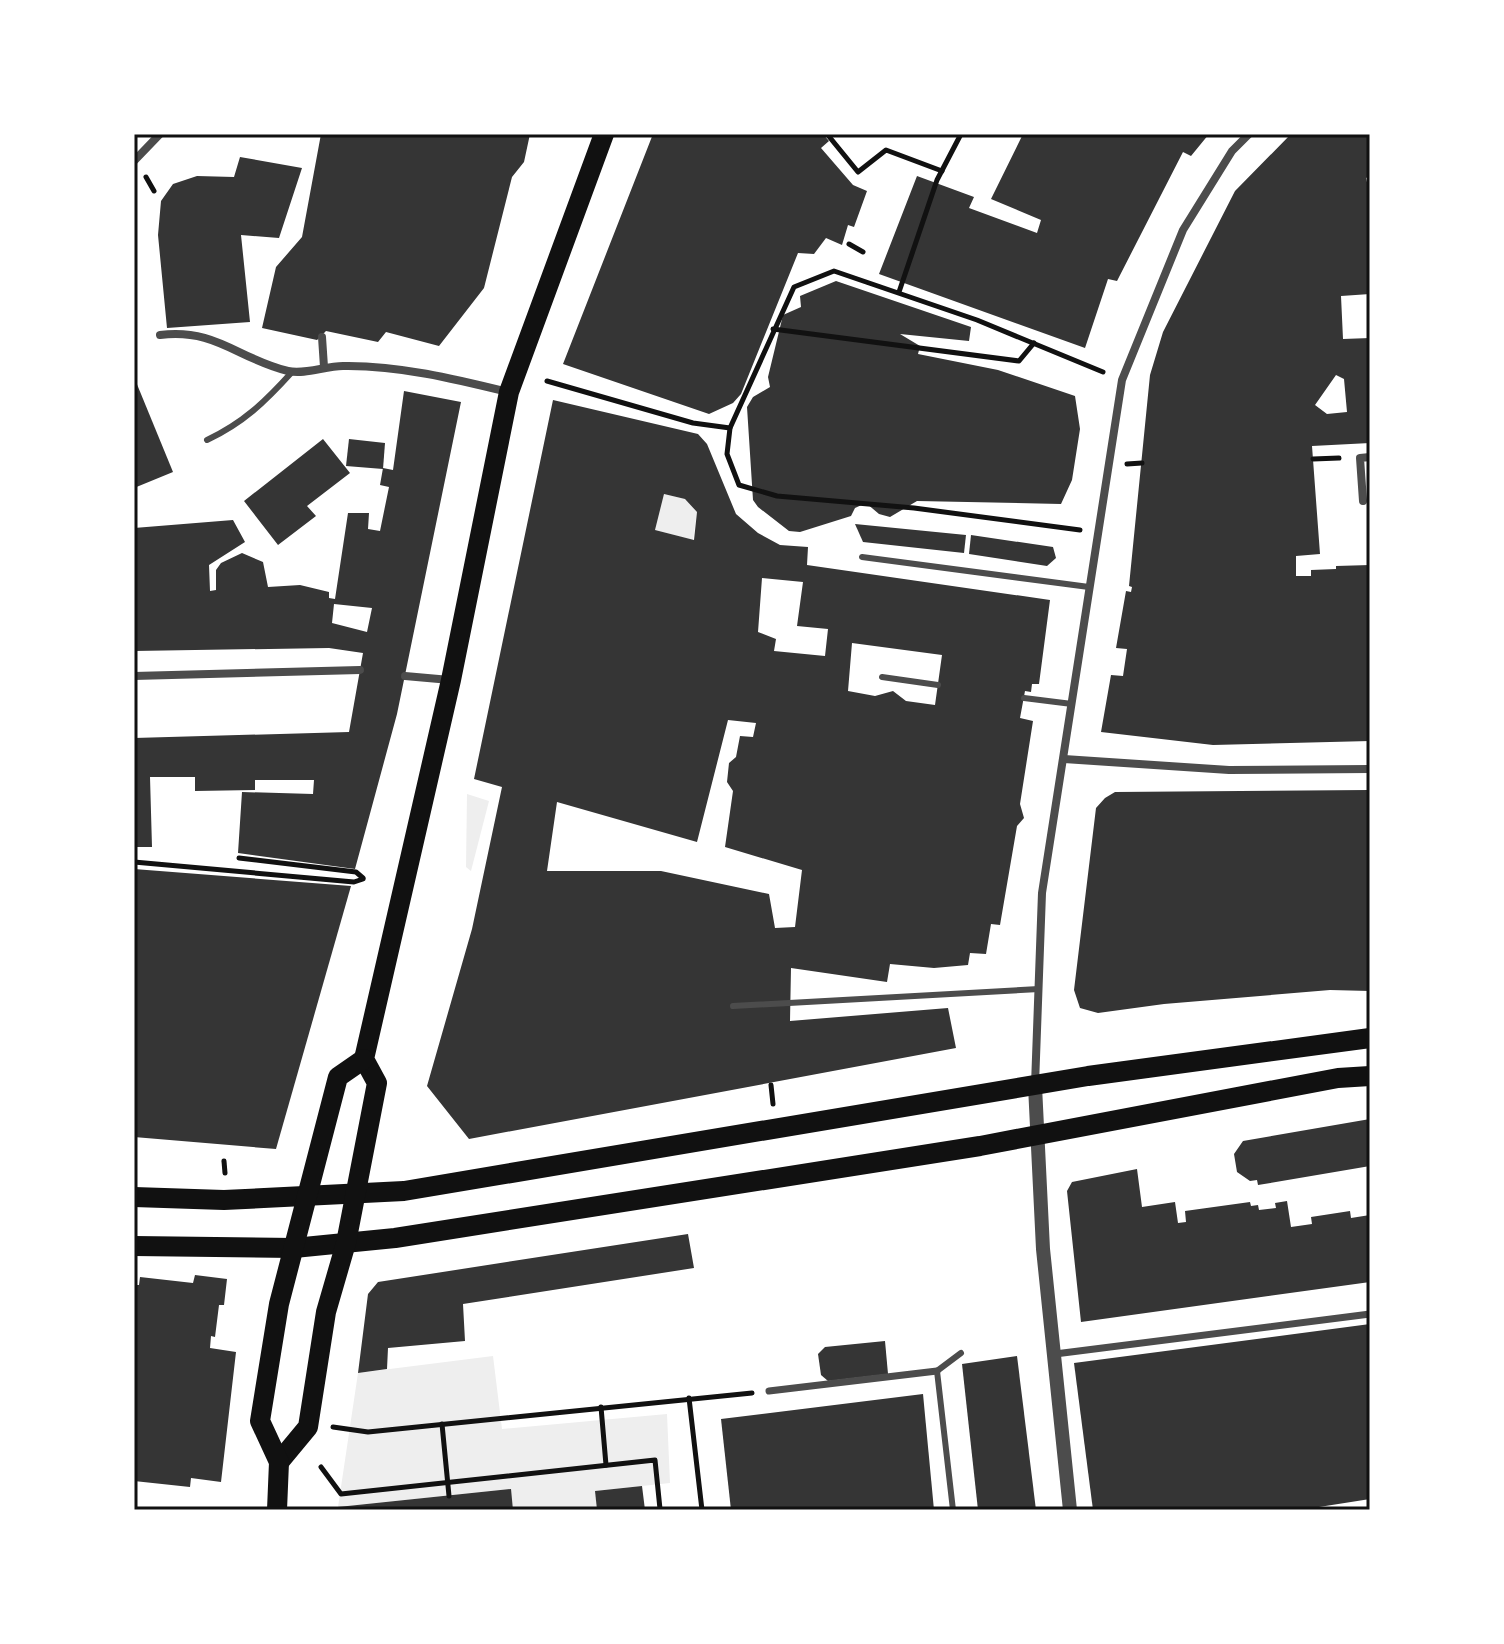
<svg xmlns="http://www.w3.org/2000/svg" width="1504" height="1644" font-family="Overpass,sans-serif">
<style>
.green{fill:#eee}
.building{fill:#353535;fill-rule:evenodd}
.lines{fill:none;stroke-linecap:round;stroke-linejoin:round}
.path{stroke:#111;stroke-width:5}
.service{stroke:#4c4c4c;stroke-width:6}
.pedestrian{stroke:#4c4c4c;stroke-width:7}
.minor{stroke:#4c4c4c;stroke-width:8}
.tertiary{stroke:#4c4c4c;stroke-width:14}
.primary{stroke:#111;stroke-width:20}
.neatline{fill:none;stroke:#111;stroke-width:3}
</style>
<rect width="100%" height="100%" fill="#fff"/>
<g class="green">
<path d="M664,494L685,499L697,512L693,540L655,530Z"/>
<path d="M467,794L489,801L471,871L466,867Z"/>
<path d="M493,1356L502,1429L667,1414L670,1483L595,1491L597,1510H513L510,1489L338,1507L358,1373Z"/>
</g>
<g class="building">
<path d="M321,134H530L524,162L512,177L484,288L439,346L386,332L378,342L326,331L317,340L262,328L276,267L302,237Z"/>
<path d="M653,134H823L829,141L821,148L853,185L867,191L854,227L848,225L842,245L826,238L814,254L798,253L741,394L733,403L709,414L563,364Z"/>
<path d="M1023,134H1209L1191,156L1183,152L1117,281L1108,279L1085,348L879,274L917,176L974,197L969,208L1037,233L1041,220L991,199Z"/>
<path d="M1291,134H1370V176L1366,178L1370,195V294L1341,296L1343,339L1370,338V443L1312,446L1320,554L1296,556V576H1311V570L1336,569V566L1370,565V741L1213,745L1101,732L1111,675L1123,676L1127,649L1116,648L1126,591L1131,592L1132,587L1129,586L1150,375L1163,332L1235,191ZM1336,375L1344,379L1347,412L1327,414L1315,405Z"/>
<path d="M240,157L302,168L279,238L241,235L250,322L167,328L158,235L161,201L173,184L197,176L234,177Z"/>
<path d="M836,281L971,327L969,341L900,334L920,346L918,354L998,370L1075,396L1080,429L1072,480L1061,504L917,501L890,517L879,514L866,503L855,508L851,516L800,532L789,531L758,507L753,500L747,407L753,397L770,387L768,377L783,315L801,307L800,296Z"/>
<path d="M134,377L173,472L134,488Z"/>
<path d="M404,391L461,402L397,714L355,869L238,853L242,792L313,794L314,780H255V790L195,791V777H150L152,847H134V738L349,732L363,653L329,648L134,651V528L233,520L245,542L209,565L210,591L216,590V570L221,563L242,553L263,562L268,587L300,585L329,592V598L335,599L348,513H369L368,529L380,531L389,487L380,485L383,468L393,470ZM334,604L372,608L367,632L332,623Z"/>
<path d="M553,400L698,434L707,444L736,514L758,533L780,545L808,547L807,565L1050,600L1039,684H1032L1031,692L1025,691L1020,718L1033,721L1020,804L1024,818L1017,826L1000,925L991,924L986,954L970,953L968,965L934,968L890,964L887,982L791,968L790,1021L948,1008L956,1048L469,1139L427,1086L472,929L502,787L474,779ZM664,494L685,499L697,512L694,540L655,530ZM762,578L803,582L797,626L828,629L825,656L774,651L776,639L758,632ZM852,643L942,655L935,705L906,701L893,691L875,696L848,691ZM728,720L756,723L753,737L740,736L736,757L729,763L727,782L733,791L725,847L802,870L795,927L775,928L769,894L661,871H547L557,802L697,842Z"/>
<path d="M323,439L350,473L307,506L316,516L278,545L244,501Z"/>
<path d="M349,439L385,443L383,469L346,466Z"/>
<path d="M855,524L966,535L964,553L863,542Z"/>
<path d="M971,535L1053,547L1056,558L1047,566L969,554Z"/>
<path d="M1370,790V991L1330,990L1164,1004L1098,1013L1080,1008L1074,990L1096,808L1105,798L1115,792Z"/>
<path d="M134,869L351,886L276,1149L134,1137Z"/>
<path d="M1370,1119V1166L1258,1185L1257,1180L1250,1181L1237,1172L1234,1154L1243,1141Z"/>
<path d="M1137,1169L1142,1207L1175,1202L1178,1223L1186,1222L1185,1211L1250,1202L1251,1206L1258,1205L1259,1210L1276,1208L1275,1203L1287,1201L1291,1227L1312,1224L1311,1217L1350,1211L1351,1218L1370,1215V1282L1081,1322L1067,1191L1072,1182Z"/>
<path d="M688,1234L694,1268L463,1304L465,1341L388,1348L387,1369L358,1373L368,1294L378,1282Z"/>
<path d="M195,1275L227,1279L224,1305H219L215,1337L211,1336L210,1348L236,1352L221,1482L191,1478L190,1487L134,1481V1285H139L140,1277L193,1283Z"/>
<path d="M1370,1324V1499L1300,1510H1093L1074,1363Z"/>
<path d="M885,1341L888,1374L828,1381L821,1375L818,1354L825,1347Z"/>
<path d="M1017,1356L1036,1510H978L962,1364Z"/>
<path d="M923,1394L934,1510H731L721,1419Z"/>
<path d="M642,1486L645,1510H597L595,1491Z"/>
<path d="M511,1489L513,1510H338V1507Z"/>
</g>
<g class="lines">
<g class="path">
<path d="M827,134L858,172L886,150L942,171"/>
<path d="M146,177L154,191"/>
<path d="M849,244L863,252"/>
<path d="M899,292L937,180L961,134"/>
<path d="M773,329L1019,361L1034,343"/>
<path d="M547,381L693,423L730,428"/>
<path d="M1313,459L1339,458"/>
<path d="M1127,464L1142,463"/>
<path d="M1080,530L914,508L777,496L739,485L727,454L730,428L794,287L834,271L977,320L1103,372"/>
<path d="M239,858L356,872L363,878"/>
<path d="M134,862L354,882L363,879"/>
<path d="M771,1085L773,1104"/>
<path d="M224,1161L225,1173"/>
<path d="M689,1398L702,1510"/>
<path d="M601,1407L606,1465"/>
<path d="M442,1424L449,1496"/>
<path d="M333,1427L368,1432L752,1393"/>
<path d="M321,1467L341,1494L655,1460L660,1509"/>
</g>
<g class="service">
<path d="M207,440C243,423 265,402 292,372"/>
<path d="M862,557L1089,587"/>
<path d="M882,677L938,685"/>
<path d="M1024,698L1072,704"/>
<path d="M733,1006L1039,989"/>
<path d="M953,1510L937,1371L961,1353"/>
</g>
<g class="pedestrian">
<path d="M1055,1354L1370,1314"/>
<path d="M769,1391L937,1371"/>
</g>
<g class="minor">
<path d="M134,161L160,134"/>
<path d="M160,335C216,328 238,359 288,371C305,375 325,366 343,366C398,365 455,379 508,392"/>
<path d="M322,337L324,367"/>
<path d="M1363,501L1360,458L1370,457"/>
<path d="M134,676L360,670"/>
<path d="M405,676L450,680"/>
<path d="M1064,759L1229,770L1370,769"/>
<path d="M1035,1085L1042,893L1122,380L1183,230L1232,151L1249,134"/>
</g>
<path class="tertiary" d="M1035,1086L1043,1249L1070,1510"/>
<g class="primary">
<path d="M134,1197L224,1200L404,1191L1088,1076L1370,1038"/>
<path d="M134,1246L294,1248L395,1238L980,1146L1338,1078L1370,1076"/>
<path d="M279,1462L308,1427L326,1312L346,1243L377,1083L364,1059L451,680L509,392L604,134"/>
<path d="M277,1510L279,1462L260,1421L279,1304L338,1077L364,1059"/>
</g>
</g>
<rect width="1504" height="1644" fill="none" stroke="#ffffff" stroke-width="272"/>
<rect x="136" y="136" width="1232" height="1372" class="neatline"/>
</svg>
